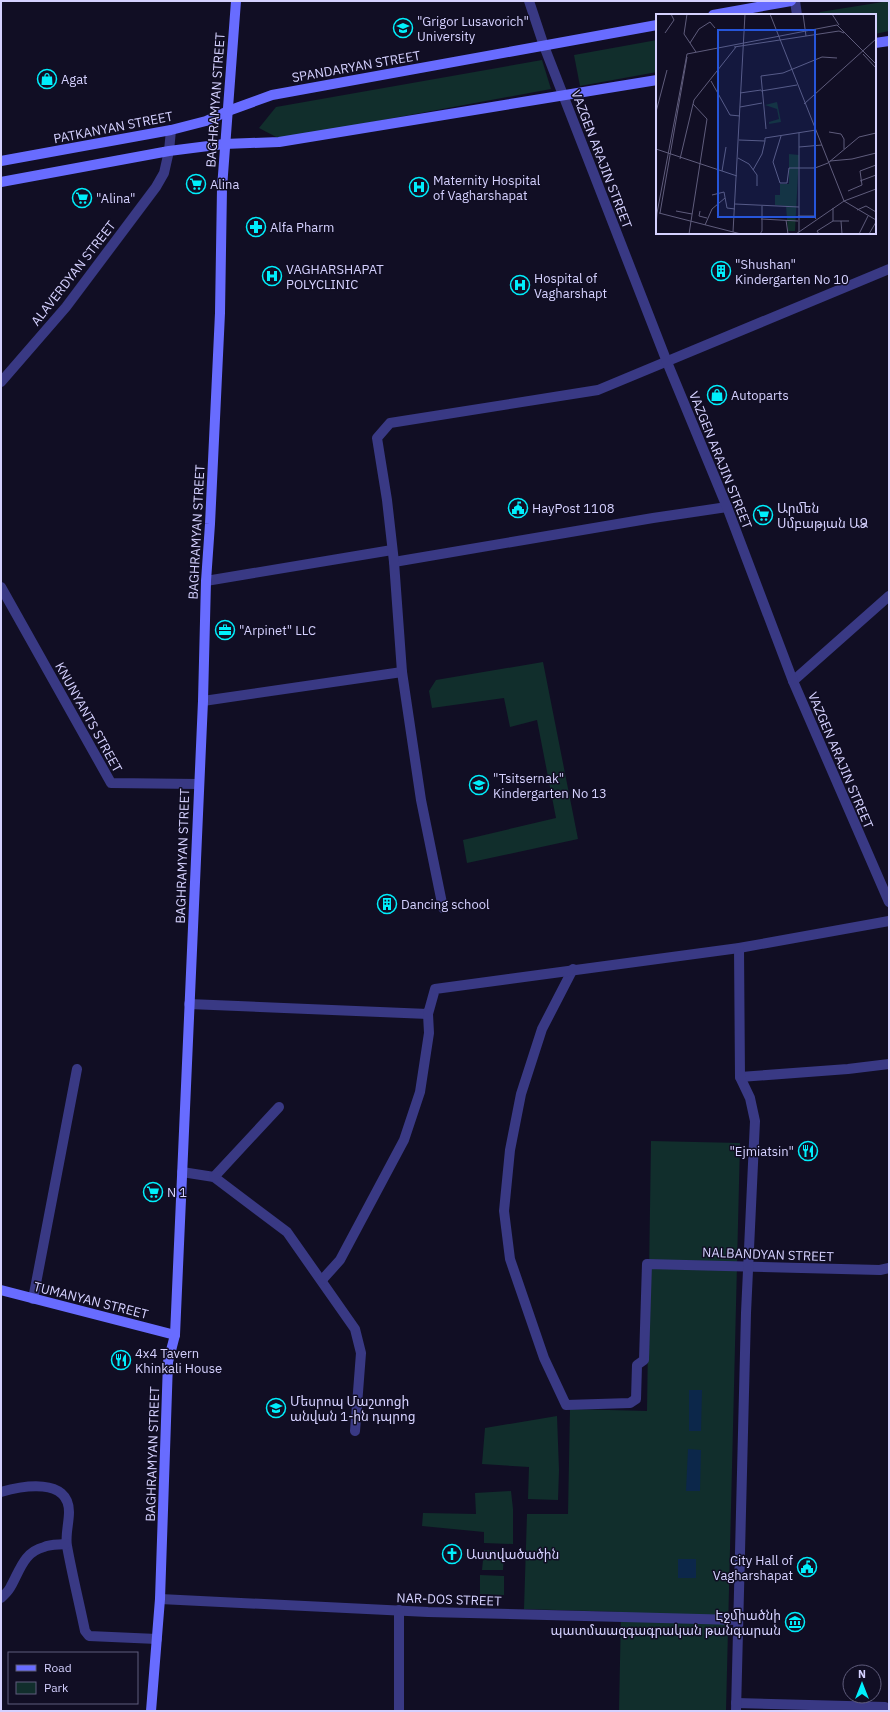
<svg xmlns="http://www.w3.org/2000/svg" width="890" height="1712" font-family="'IBM Plex Sans','Noto Sans Armenian',sans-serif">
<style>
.green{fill:#112e2c}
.water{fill:#0c274a}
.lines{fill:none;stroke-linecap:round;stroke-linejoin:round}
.minor{stroke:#393984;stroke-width:10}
.tertiary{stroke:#393984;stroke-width:10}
.secondary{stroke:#686cff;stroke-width:10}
.labels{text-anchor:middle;stroke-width:3;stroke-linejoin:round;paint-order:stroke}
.poi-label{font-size:13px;fill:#d5d1ff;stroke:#110e24;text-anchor:start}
.street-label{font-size:13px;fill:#d5d1ff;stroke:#110e24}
.inset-road{fill:none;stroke:#5f5c7c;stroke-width:1}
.view{fill:#2655da;fill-opacity:0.15;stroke:#2655da;stroke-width:2}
.inset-edge{fill:none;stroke:#d5d1ff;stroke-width:2}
</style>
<rect width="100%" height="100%" fill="#110e24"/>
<g class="green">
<path d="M889,1V31L875,34V15H818L820,12Z"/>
<path d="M657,40V72L580,86L574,55Z"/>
<path d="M542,60L551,89L280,139L259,128L276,107Z"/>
<path d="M543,662L578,839L467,863L463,840L556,818L537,720L510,727L504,698L432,708L429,691L436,680Z"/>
<path d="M651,1141L740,1143L726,1711H619L621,1612L524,1609L527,1514H568L570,1409L647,1411Z"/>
<path d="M557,1416L559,1470L558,1500L528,1499L529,1467L482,1464L485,1428Z"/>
<path d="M511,1491L513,1509V1544L484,1543V1532L422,1526L423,1513L476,1514L475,1493Z"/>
<path d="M484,1550L504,1551L503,1570H482Z"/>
<path d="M480,1575L504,1576V1595L480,1594Z"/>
</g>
<g class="water">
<path d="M689,1390H702L701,1431H689Z"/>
<path d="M688,1449L701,1450L700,1491H686Z"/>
<rect x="678" y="1559" width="18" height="19"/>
</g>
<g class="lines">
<g class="minor">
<path d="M529,1L544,46"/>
<path d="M795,1L797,15"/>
<path d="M1,382L66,307L156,187L164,173L169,151L171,130"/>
<path d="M394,562L653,518L727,507"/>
<path d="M206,581L392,550"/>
<path d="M1,587L111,783L198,784"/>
<path d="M793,681L889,596"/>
<path d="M203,701L402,672"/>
<path d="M443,908L421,800L402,672L394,562L387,500L377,438L390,423L598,390L889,269"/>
<path d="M573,969L542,1029L521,1094L510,1150L504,1211L510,1259L544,1358L566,1405L630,1403L636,1399L637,1365L644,1360L647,1264L880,1270L889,1268"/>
<path d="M189,1004L428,1014L435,989L739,948L889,921"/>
<path d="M740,1077L848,1069L889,1064"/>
<path d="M182,1172L214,1177L287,1232L355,1329L361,1353L355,1431"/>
<path d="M214,1177L279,1107"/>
<path d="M322,1280L340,1260L404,1140L420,1092L429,1033L428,1014"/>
<path d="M33,1299L77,1069"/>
<path d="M1,1492C22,1486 69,1477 69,1512C69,1523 65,1536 67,1546C72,1574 79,1602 85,1631L89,1636L157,1639"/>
<path d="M1,1598C4,1595 9,1591 11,1586C20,1570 24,1552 44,1547C51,1544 59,1545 66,1544"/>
<path d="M160,1599L428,1612L738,1620"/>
<path d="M399,1610V1711"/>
<path d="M736,1703L885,1707L888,1711"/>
<path d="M736,1711L746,1313L755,1121L750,1098L740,1077L739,948"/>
</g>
<path class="tertiary" d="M544,46L667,362L727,507L793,681L889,902"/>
<g class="secondary">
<path d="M713,15L791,1"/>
<path d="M875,43L889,41"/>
<path d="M1,161L171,130L206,121L228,111L272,95L657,25"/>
<path d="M1,182L169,151L224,144L279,142L657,80"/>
<path d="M1,1290L175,1335"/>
<path d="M151,1711L160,1599L168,1362L175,1335L203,701L206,581L210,524L220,313L222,188L236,1"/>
</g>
</g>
<defs>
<g id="university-ring" transform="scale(1)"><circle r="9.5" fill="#110e24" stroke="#00effc" stroke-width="1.5"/><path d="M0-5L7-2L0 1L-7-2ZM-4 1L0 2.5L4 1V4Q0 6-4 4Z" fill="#00effc"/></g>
<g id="shop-ring" transform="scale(1)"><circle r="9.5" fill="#110e24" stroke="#00effc" stroke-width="1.5"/><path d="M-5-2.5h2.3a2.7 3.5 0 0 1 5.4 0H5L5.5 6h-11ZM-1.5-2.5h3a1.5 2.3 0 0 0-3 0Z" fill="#00effc"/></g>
<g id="supermarket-ring" transform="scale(1)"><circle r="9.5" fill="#110e24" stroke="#00effc" stroke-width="1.5"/><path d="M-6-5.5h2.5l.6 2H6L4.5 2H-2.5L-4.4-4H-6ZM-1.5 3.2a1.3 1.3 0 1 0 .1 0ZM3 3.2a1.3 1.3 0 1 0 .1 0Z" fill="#00effc"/></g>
<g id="hospital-ring" transform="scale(1)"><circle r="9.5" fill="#110e24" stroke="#00effc" stroke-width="1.5"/><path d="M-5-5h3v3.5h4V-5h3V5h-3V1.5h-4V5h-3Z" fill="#00effc"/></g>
<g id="pharmacy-ring" transform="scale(1)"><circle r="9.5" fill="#110e24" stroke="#00effc" stroke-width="1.5"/><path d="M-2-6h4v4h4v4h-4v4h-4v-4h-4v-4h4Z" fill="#00effc"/></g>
<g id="building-ring" transform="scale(1)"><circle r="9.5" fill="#110e24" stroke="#00effc" stroke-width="1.5"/><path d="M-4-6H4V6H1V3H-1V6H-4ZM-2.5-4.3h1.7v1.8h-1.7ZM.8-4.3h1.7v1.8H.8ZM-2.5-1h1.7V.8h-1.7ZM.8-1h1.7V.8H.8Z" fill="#00effc"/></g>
<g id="civic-ring" transform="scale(1)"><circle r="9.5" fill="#110e24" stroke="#00effc" stroke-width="1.5"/><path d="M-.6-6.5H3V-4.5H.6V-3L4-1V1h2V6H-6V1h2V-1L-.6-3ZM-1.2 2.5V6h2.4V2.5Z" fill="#00effc"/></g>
<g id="office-ring" transform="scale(1)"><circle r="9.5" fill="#110e24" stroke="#00effc" stroke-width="1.5"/><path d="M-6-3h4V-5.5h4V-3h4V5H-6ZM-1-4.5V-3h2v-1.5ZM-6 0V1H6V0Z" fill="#00effc"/></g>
<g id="school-ring" transform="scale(1)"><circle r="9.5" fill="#110e24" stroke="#00effc" stroke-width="1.5"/><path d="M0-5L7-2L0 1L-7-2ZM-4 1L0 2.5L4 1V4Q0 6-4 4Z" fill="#00effc"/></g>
<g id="restaurant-ring" transform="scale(1)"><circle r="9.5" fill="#110e24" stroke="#00effc" stroke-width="1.5"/><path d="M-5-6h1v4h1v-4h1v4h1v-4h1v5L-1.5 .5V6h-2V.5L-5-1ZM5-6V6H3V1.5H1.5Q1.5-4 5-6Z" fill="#00effc"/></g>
<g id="church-ring" transform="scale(1)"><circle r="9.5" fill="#110e24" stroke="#00effc" stroke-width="1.5"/><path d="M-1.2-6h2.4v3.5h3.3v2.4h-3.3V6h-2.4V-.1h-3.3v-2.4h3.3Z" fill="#00effc"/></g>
<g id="museum-ring" transform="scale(1)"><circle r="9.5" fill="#110e24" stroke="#00effc" stroke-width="1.5"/><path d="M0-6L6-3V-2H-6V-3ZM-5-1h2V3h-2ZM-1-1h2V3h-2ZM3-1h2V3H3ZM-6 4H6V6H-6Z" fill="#00effc"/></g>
</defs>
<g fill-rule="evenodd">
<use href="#university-ring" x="403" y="28"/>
<use href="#shop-ring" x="47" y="79"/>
<use href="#supermarket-ring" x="196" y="184"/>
<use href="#hospital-ring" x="419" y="187"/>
<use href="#supermarket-ring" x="82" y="198"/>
<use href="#pharmacy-ring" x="256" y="227"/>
<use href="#building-ring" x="721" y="271"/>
<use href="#hospital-ring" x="272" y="276"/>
<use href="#hospital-ring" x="520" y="285"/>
<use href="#shop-ring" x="717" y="395"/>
<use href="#civic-ring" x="518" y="508"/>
<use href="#supermarket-ring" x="763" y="515"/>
<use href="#office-ring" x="225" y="630"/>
<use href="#school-ring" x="479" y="785"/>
<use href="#building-ring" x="387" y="904"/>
<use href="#restaurant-ring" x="808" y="1151"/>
<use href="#supermarket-ring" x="153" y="1192"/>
<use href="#restaurant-ring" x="121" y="1360"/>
<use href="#school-ring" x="276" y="1408"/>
<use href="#church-ring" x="452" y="1554"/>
<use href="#civic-ring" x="807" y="1567"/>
<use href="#museum-ring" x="795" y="1622"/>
</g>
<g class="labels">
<g class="poi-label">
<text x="417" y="26">"Grigor Lusavorich"<tspan x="417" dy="15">University</tspan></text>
<text x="61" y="84">Agat</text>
<text x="433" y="185">Maternity Hospital<tspan x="433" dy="15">of Vagharshapat</tspan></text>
<text x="210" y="189">Alina</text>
<text x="96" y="203">"Alina"</text>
<text x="270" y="232">Alfa Pharm</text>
<text x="735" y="269">"Shushan"<tspan x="735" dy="15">Kindergarten No 10</tspan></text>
<text x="286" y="274">VAGHARSHAPAT<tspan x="286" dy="15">POLYCLINIC</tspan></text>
<text x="534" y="283">Hospital of<tspan x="534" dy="15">Vagharshapt</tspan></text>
<text x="731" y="400">Autoparts</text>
<text x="532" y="513">HayPost 1108</text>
<text x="777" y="513">Արմեն<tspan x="777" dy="15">Սմբաթյան ԱՁ</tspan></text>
<text x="239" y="635">"Arpinet" LLC</text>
<text x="493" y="783">"Tsitsernak"<tspan x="493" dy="15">Kindergarten No 13</tspan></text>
<text x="401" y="909">Dancing school</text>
<text x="794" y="1156" text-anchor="end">"Ejmiatsin"</text>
<text x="167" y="1197">N 1</text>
<text x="135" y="1358">4x4 Tavern<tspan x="135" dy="15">Khinkali House</tspan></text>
<text x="290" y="1406">Մեսրոպ Մաշտոցի<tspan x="290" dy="15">անվան 1-ին դպրոց</tspan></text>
<text x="466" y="1559">Աստվածածին</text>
<text x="793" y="1565" text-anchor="end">City Hall of<tspan x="793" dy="15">Vagharshapat</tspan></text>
<text x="781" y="1620" text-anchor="end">Էջմիածնի<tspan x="781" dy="15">պատմաազգագրական թանգարան</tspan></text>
</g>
<g class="street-label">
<text transform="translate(356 66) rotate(-10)" y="5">SPANDARYAN STREET</text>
<text transform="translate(215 100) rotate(-86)" y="5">BAGHRAMYAN STREET</text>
<text transform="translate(113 127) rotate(-11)" y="5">PATKANYAN STREET</text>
<text transform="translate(602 159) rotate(69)" y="5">VAZGEN ARAJIN STREET</text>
<text transform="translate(73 273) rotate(-52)" y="5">ALAVERDYAN STREET</text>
<text transform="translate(721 460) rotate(68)" y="5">VAZGEN ARAJIN STREET</text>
<text transform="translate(196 532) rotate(-87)" y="5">BAGHRAMYAN STREET</text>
<text transform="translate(89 717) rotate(61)" y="5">KNUNYANTS STREET</text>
<text transform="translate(841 760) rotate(67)" y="5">VAZGEN ARAJIN STREET</text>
<text transform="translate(182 856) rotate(-88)" y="5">BAGHRAMYAN STREET</text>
<text transform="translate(768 1254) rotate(2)" y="5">NALBANDYAN STREET</text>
<text transform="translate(91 1300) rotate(14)" y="5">TUMANYAN STREET</text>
<text transform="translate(152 1454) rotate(-88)" y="5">BAGHRAMYAN STREET</text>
<text transform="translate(449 1599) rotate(2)" y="5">NAR-DOS STREET</text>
</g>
</g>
<g transform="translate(656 14)">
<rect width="220" height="220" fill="#110e24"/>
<path d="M121,88L125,108L113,110V108L123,105L121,95L109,91ZM133,140L143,141L139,217H132L130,192L119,191V181H124V170H133Z" fill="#112e2c"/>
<path class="inset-road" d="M31,0L28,20L40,38M114,0L188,187L220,206M147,0L150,22M176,0L183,11M9,19L18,6L15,0M34,29L43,15L54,8L59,14M78,33L183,17L188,19M207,40L220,54M55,67L74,101L84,102M105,77L141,71M84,79L105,76M148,90L220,25M84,93L106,89M0,98L11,56M110,115L105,62L127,59L166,43L181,44M173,118L185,120L188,125V135M143,119V218M125,122L117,148L124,169H131L133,154H159L172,149L203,123L220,119M83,126L109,127V124L160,116M143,133L166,131M0,135L81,162M82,144L93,150L101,161V172M24,145L38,86L80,33M174,147L196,145L220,139M97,156L106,140L109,127M66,157L70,133M204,167L220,161M192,177L206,171L204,157L220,151M56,181L68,178L71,194L79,195M79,190L143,193M201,196L210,192L220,198M20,197L36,200M44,197L43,202L51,204M1,199L31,40L181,11L220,50M3,199L85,220M4,199L31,43M142,202H158L160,205M105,205L142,207M130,206L132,220M177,207V194M185,207L186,220M49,211L56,195L69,184M0,212L1,199M77,218L89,0M33,220L51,105L37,90M104,220L106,217V192M140,220L188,187L220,175M163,220L161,217L177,207H193M203,220L212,202M213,220L220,208"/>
<path class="view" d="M62,16H159V203H62Z"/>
<rect width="220" height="220" class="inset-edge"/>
</g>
<rect width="890" height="1712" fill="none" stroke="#d5d1ff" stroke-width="4"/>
<rect x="8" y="1652" width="130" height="52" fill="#110e24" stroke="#5f5c7c"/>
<rect x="16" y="1665" width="20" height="6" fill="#686cff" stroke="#5f5c7c"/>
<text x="44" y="1672" font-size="12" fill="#d5d1ff">Road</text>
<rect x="16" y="1682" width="20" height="12" fill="#112e2c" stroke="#5f5c7c"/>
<text x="44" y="1692" font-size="12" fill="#d5d1ff">Park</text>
<g transform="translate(862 1684)"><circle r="19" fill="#110e24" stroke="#5f5c7c"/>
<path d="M0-3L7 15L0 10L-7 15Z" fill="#00effc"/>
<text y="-6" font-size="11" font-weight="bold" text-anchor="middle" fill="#d5d1ff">N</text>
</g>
</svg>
